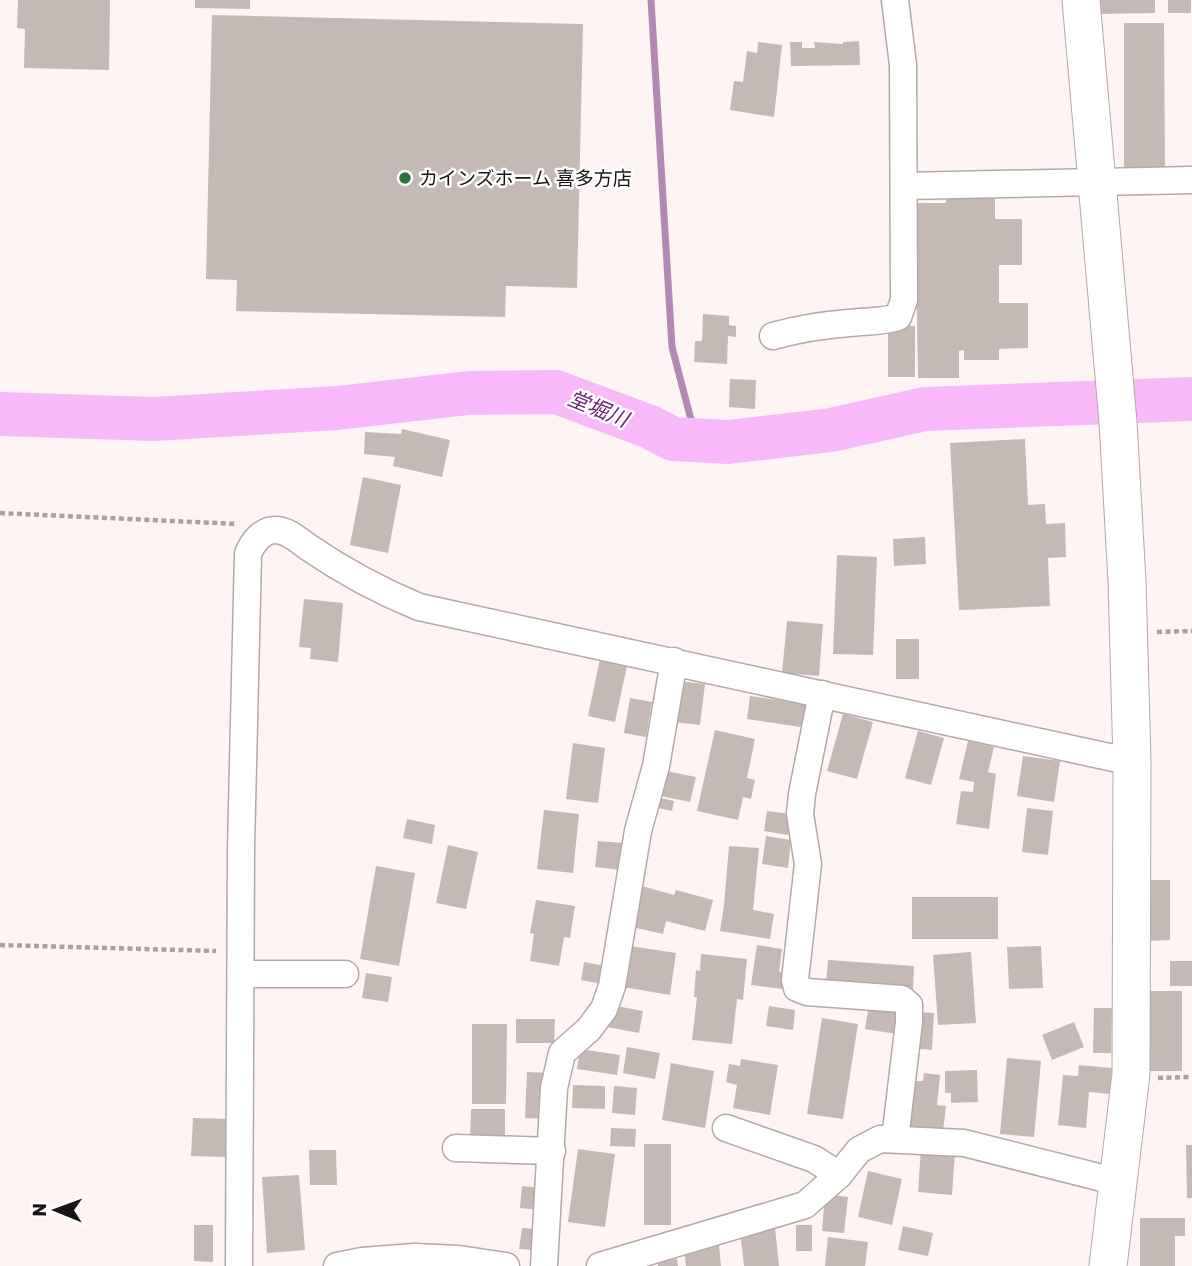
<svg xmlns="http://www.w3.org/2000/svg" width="1192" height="1266" font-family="Rubik,'Noto Sans JP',sans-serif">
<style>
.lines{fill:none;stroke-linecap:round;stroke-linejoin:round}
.stream{stroke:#b488b5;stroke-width:7}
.river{stroke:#f7b9f9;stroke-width:44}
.building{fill:#c4b9b4}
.street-casing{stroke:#b5a9a8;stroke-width:29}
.secondary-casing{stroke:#b5a9a8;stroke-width:39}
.path{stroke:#a9a1a1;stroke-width:4.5;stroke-dasharray:5 3.5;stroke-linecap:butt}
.street{stroke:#fff;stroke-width:26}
.secondary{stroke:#fff;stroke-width:37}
.poi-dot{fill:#2e723e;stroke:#fff;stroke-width:2.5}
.labels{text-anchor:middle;stroke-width:5;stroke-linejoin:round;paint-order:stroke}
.poi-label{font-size:19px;fill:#191515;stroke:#fff;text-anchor:start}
.water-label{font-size:21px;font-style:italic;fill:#6d2772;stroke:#fff}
</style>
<rect width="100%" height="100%" fill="#fff4f4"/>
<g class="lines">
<path class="stream" d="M651,0L672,347L696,439"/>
<path class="river" d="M0,414L154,419L337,408L469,393L556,392L650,427L673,439L728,442L831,430L925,409L1192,399"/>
</g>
<g class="building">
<path d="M18,0H110L109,70L24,68L25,29L17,28Z"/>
<path d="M195,0H250V9L195,8Z"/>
<path d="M1097,0H1155V13L1097,14Z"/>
<rect x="1168" y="0" width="23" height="13"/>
<path d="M212,15L583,24L577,288L506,286L505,317L236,311L237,280L206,279Z"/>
<path d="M1124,23H1164L1165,170H1124Z"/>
<path d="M859,41L860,65L791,66L790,42H802V48H815L814,42L843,44V42Z"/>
<path d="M758,42L782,45L774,117L730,110L734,81L743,82L747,51L757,53Z"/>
<path d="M946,198H995V219H1022V265H999V303H1028V348L999,349V360H964V350L959,351V378H918L915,203H946Z"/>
<path d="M703,314L729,316V325L736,326V337L728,336L727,364L694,362L695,341H702Z"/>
<path d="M888,325L915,326V377H888Z"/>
<path d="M730,379L756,380L755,409L729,407Z"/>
<path d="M402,429L450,440L442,477L393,466L395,457L364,454L365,432L401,434Z"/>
<path d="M1025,439L1028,505L1045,504L1046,524L1065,523L1066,557L1048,558L1050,606L959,610L950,443Z"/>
<path d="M363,477L401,485L388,553L350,545Z"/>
<path d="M925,537L926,564L894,566L893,539Z"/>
<path d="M837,555L877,557L873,655L833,654Z"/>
<path d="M304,599L343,603L338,662L310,659L311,648L299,647Z"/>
<path d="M787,621L823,624L819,676L782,673Z"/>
<rect x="896" y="639" width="23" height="40"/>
<path d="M600,659L627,666L615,722L588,716Z"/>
<path d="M679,681L705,684L700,725L674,722Z"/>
<path d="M750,696L811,705L807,728L747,719Z"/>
<path d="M630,698L652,702L646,737L624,733Z"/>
<path d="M843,714L873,722L857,779L827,771Z"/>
<path d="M715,730L755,739L747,778L755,780L751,799L743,797L738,820L697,811Z"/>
<path d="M918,731L944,738L931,785L905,778Z"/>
<path d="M968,741L994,747L988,772L996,774L989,829L956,824L961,791L973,792L974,782L959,779Z"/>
<path d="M573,743L605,748L598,803L566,799Z"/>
<path d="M1023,756L1060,761L1054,802L1017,796Z"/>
<path d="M661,770L696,777L690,802L656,795Z"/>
<path d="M656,797L674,801L672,811L654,807Z"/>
<path d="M1027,808L1053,811L1048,855L1022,852Z"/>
<path d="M544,810L579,814L573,873L537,869Z"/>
<path d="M767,811L791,814L788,835L764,831Z"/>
<path d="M407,819L435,825L432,844L403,838Z"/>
<path d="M766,836L791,840L788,868L762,864Z"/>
<path d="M598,841L623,843L620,870L595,867Z"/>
<path d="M448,845L478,852L466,909L436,903Z"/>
<path d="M729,846L759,848L753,910L774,914L770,939L720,931L724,905Z"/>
<path d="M376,866L415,873L399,966L360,959Z"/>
<path d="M1147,880H1170V940L1148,941Z"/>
<path d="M638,885L674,895L676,890L713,900L705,931L666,921L663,934L628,926Z"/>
<rect x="912" y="897" width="86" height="42"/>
<path d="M536,900L575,906L570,938L564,937L559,966L530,961L534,934L530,933Z"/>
<path d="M757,945L782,949L779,972L785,973L783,989L751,985Z"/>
<path d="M630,946L676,953L670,995L623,987Z"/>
<path d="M1041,946L1043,988L1009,989L1007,947Z"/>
<path d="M971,952L976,1023L938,1025L933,955Z"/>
<path d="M701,954L747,959L743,1000L737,999L732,1044L692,1040L697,997H694L696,970L700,971Z"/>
<path d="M828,960L914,966L913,989L826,983Z"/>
<rect x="1170" y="961" width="22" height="25"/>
<path d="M584,962L605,966L602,984L581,980Z"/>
<path d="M366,973L392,977L388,1002L362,998Z"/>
<rect x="1148" y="991" width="34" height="80"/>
<path d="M611,1005L643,1011L639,1033L607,1027Z"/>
<path d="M869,1005L901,1010L897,1034L865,1029Z"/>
<path d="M769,1006L795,1010L793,1030L766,1026Z"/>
<path d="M1094,1008H1112L1111,1053H1093Z"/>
<path d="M915,1012L934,1013L932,1050L913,1048Z"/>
<path d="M822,1018L858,1024L843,1119L807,1114Z"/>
<path d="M516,1019H555L554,1043H516Z"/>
<path d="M1074,1022L1084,1047L1052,1060L1042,1035Z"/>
<path d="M472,1024H507L506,1104H472Z"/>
<path d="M627,1047L660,1053L655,1079L623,1073Z"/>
<path d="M580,1049L620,1055L617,1075L577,1069Z"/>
<path d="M1007,1058L1041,1061L1034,1137L1000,1134Z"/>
<path d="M741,1059L778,1065L770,1115L733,1108L737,1085L726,1082L729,1064L740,1066Z"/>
<path d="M671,1063L714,1071L705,1128L662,1120Z"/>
<path d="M1079,1065L1112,1068L1110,1094L1089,1092L1086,1128L1058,1125L1063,1075L1078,1076Z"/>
<path d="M977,1070L978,1102L951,1103V1093H945V1071Z"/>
<path d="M527,1072L550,1073L549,1119L525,1118Z"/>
<path d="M924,1073L940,1075L937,1105L946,1106L943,1131L909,1127L914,1081H923Z"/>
<path d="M573,1085L605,1086V1109L572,1108Z"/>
<path d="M614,1086L637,1088L635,1115L612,1113Z"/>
<path d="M471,1109H505V1141H470Z"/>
<path d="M193,1118L227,1119L226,1157L191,1156Z"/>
<path d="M611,1128L636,1129L635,1147L610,1146Z"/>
<rect x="644" y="1144" width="27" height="81"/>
<path d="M1186,1145H1192V1198H1187Z"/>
<path d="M578,1149L615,1154L605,1227L568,1222Z"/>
<path d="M921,1149L955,1152L952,1195L918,1192Z"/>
<path d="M309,1150H336L337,1185H310Z"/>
<path d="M868,1171L902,1179L892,1225L858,1217Z"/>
<path d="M299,1175L305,1250L267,1253L262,1177Z"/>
<path d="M522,1186L542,1188L540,1210L520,1208Z"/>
<path d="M825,1194L848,1197L844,1233L822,1231Z"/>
<path d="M1140,1218H1185V1236H1175V1266H1140Z"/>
<path d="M194,1225H213V1262L194,1261Z"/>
<rect x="796" y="1225" width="16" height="26"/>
<path d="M903,1226L933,1233L928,1256L898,1250Z"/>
<path d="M775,1227L779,1266H744L740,1231Z"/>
<path d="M522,1228L535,1229L533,1250L519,1249Z"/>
<path d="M828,1237L868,1242L865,1266H825Z"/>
<path d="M719,1245L721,1266H686L684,1249Z"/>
<path d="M677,1259L678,1266H658L657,1261Z"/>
</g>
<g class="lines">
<g class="street-casing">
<g id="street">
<path d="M904,186L1192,180"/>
<path d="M773,336C798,329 823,325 849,323C866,321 882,322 898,317L904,300L903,65L895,0"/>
<path d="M822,694L802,794L800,814L808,864L795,980L797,988L807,992L902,999L909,1005V1022L895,1139"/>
<path d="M241,974H345"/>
<path d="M726,1128L814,1159L839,1175"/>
<path d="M456,1148L552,1151"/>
<path d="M239,1266L241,849L248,554C252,543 262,530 275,530C288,530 298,540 308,547C343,571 380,591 419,607L1132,762"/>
<path d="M337,1266L362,1261L414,1257L459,1259L506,1266"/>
<path d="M544,1266L554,1088L562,1053L589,1029L604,1009L612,986L638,831L656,766L674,661"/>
<path d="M600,1266L805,1205L839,1175L859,1150L880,1139L964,1143L1118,1182"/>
</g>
</g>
<g class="secondary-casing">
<path id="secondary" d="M1081,0L1118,422L1127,581L1132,762L1131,1074L1108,1266"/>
</g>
<g class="path">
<path d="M0,513L237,524"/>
<path d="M1157,632L1192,631"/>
<path d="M0,945L216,951"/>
<path d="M1158,1078L1192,1077"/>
</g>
<use href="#street" class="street"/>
<use href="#secondary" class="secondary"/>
</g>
<circle class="poi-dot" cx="405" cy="178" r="7"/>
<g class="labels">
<g class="poi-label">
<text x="419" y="185">カインズホーム 喜多方店</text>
</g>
<g class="water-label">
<text transform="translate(598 409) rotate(22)" y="7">堂堀川</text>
</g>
</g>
<g transform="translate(56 1210) rotate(271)" stroke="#ffffff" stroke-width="5" paint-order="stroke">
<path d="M0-5L12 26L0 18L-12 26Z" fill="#191515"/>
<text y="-10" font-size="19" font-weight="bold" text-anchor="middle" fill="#191515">N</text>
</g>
</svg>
